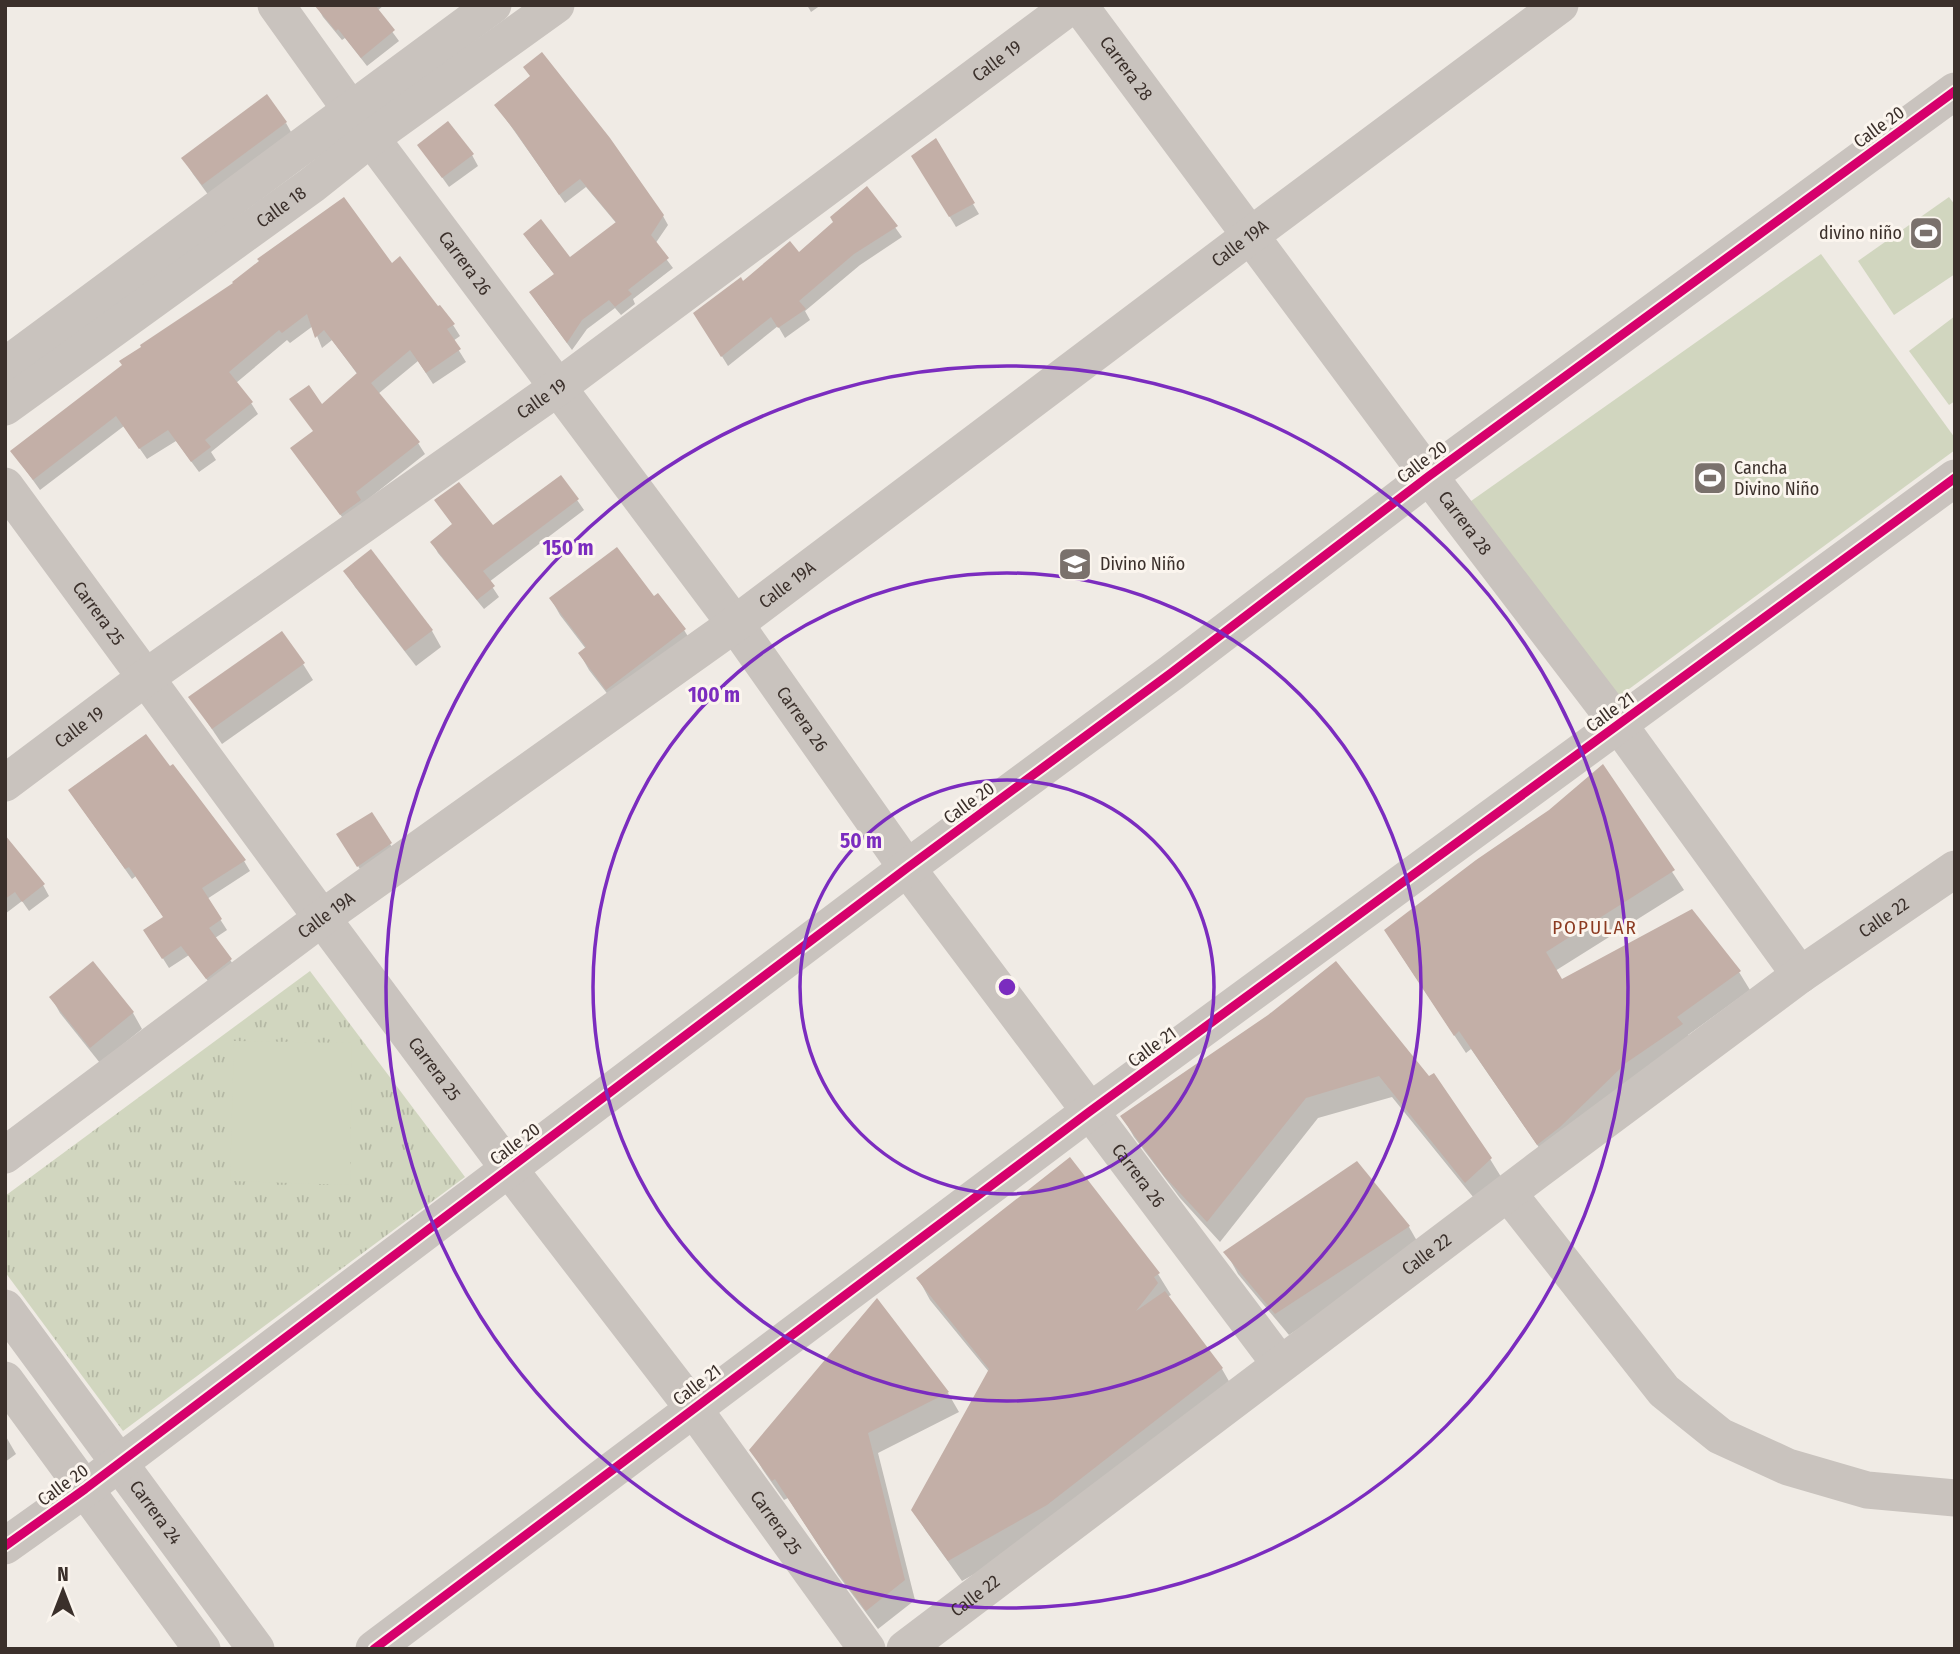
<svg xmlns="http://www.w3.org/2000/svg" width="1960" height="1654" font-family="'Fira Sans Condensed',sans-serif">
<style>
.grass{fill:url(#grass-tufts)}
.pitch{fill:#d1d6bf}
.shadow{fill:#0003}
.building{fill:#c3afa7}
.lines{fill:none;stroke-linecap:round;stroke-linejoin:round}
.minor{stroke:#c9c3be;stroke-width:37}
.cycleway-casing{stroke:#fbf5ee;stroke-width:13}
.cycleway{stroke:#d6006c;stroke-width:9}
.ring{fill:none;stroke:#7b2cbf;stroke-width:3.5}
.labels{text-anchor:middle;stroke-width:6;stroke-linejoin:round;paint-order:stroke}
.street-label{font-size:18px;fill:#3b302b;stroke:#fbf5ee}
.poi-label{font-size:18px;fill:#3b302b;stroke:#fbf5ee;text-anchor:start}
.neighbourhood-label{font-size:19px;letter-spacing:2px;fill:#8c3b22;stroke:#fbf5ee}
.centre{fill:#7b2cbf;stroke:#fbf5ee;stroke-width:3.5}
.ring-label{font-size:21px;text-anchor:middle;font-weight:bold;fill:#7b2cbf;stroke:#fbf5ee;stroke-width:6;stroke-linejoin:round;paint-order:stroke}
</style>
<defs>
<pattern id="grass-tufts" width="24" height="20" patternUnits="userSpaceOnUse" patternTransform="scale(1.75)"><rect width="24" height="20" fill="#d1d6bf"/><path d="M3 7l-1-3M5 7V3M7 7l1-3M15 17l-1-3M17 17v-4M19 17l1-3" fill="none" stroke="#b4b8a4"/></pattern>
</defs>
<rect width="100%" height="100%" fill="#f0ebe5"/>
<path class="grass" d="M310,971L465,1177L123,1431L5,1272V1196Z"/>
<g class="pitch">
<path d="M1949,197L1955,205V274L1894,315L1858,261Z"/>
<path d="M1821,254L1955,438V450L1614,700L1464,506Z"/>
<path d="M1955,316V401L1949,405L1909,351Z"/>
<path d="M234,1041L352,1043L350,1185L230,1181Z"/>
</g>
<g class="shadow">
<path d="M321,5H384L377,11L399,41L367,66L345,38L342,40L323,17L318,8Z"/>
<path d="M807,5H821L811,12Z"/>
<path d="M496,105L663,216L668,225L655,244L673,268L633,299L635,304L621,315L615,308L587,329L572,350L536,301L555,275L530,243L570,260L617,224L586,187L565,203Z"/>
<path d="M286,123L295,139L212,200L193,174L183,158Z"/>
<path d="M935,140L979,214L956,227L913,156Z"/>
<path d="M426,155H472L478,166L449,187Z"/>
<path d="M867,188L902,237L860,265L805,311L810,320L785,338L778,326L728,366L695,313L743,283L799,254L835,222Z"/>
<path d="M391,265L453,325L460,336L453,341L466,362L433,384L418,361L378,394L418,443L425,454L362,504L348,525L292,449L314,432L322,406L358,375L332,340L322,348L313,326L290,343L287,340L236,383L251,403L258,414L211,452L216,460L199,472L176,441L147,459L124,426L40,490L12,451Z"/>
<path d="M561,477L584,510L489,582L499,597L484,609L438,553L432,542L453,525L436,501L493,528Z"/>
<path d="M370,552L432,631L441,647L416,666L355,587L345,571Z"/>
<path d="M654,598L684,630L694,646L616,705L589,670L580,654L586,649L560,615L551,599Z"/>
<path d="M303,664L313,680L222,744L191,698Z"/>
<path d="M1603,767L1684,890L1555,971L1561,982L1739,972L1750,990L1688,1035L1692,1043L1549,1162L1471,1049L1466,1053L1397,949L1550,812Z"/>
<path d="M76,800L244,861L250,871L207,899L227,930L215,938L237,970L213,988L189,955L169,968L152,941L164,918L136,876L132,879Z"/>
<path d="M372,814L396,854L364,876L339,834Z"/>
<path d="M5,837L43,885L49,896L29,911L22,901L5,914Z"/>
<path d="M1336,964L1490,1159L1503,1180L1478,1203L1392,1097L1318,1118L1220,1242L1180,1198L1134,1137L1122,1116L1269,1016Z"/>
<path d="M51,997L133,1013L142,1029L100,1063L60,1013Z"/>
<path d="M1356,1163L1409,1227L1421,1248L1289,1335L1238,1274L1226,1252Z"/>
<path d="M1158,1274L1171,1295L1167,1297L1222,1369L1234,1390L1059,1526L962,1581L926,1531L913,1510L989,1372L930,1300L918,1278Z"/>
<path d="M877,1301L948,1393L959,1412L878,1453L915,1600L878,1629L838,1575L788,1498L784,1500L763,1470L751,1450Z"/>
<path d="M5,1435L16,1454L5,1462Z"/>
</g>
<g class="building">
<path d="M314,5H375L395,30L361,58L338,29L336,31Z"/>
<path d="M542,52L610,138L664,215L651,235L669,258L628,290L632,294L615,307L609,300L582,320L567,343L529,292L554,274L523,234L541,219L570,257L616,222L580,179L559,195L515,131L494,105L530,76L523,67Z"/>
<path d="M267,94L287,122L202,185L181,158Z"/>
<path d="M448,121L474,154L442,178L417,145Z"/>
<path d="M936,138L975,203L949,217L911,156Z"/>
<path d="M867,186L898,226L854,254L799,301L806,309L778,328L771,317L721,357L693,313L741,277L743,281L790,241L799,252L833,222L830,217Z"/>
<path d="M344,197L392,263L400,256L438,306L440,305L455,324L447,329L461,349L426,373L410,350L371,383L420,442L356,492L361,500L340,515L290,448L313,431L289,399L309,385L322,404L357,373L324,330L315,338L307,314L282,333L279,330L229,372L253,402L205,440L211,447L191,462L168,430L139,449L116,416L33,480L10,451L122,365L119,361L141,347L140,345L233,283L232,282L259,261L257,259Z"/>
<path d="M561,475L579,499L483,571L495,586L477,600L430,542L452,524L434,500L459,482L493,525Z"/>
<path d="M617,547L654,596L658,593L686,629L606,690L578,653L586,647L549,598Z"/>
<path d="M371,549L433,630L405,651L343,571Z"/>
<path d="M282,631L305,663L212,729L188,697Z"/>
<path d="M146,734L170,766L173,764L193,790L246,860L202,888L222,919L209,928L232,959L206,979L181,946L162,959L143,930L163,917L129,867L125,869L68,790Z"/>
<path d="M1603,764L1675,870L1546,952L1562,979L1692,909L1741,971L1677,1017L1683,1024L1626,1063L1560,1127L1537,1145L1459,1031L1454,1036L1384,930L1476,860L1549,810Z"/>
<path d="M372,812L392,843L357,867L336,834Z"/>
<path d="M5,835L45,884L22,902L15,892L5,899Z"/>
<path d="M93,961L134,1012L90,1048L49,997Z"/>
<path d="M1336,961L1429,1076L1434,1073L1492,1158L1465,1183L1379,1076L1306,1098L1207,1222L1165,1177L1120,1116L1268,1015Z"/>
<path d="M1070,1157L1160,1273L1154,1277L1158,1283L1136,1311L1165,1291L1223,1368L1047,1505L948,1561L911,1510L989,1369L916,1278Z"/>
<path d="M1357,1161L1410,1226L1275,1314L1223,1252Z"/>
<path d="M877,1298L949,1392L868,1433L905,1580L866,1611L825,1555L775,1479L772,1481L749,1450Z"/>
</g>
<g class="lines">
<g class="minor">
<path id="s1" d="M276,5L371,138L735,624L907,868L1280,1364"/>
<path id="s2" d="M1079,5L1429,476L1619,725L1800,975"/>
<path d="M5,366L493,5"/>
<path id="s3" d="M5,407L312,185L371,138L556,5"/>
<path id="s4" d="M5,486L322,918L509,1169L693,1408L867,1649"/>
<path id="s5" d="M5,783L145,678L557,388L1072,5"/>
<path id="s6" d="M5,1155L322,918L735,624L1251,235L1560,5"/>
<path d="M1508,1193L1664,1391L1720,1436L1788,1467L1867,1490L1955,1498"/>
<path id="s7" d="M5,1308L256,1649"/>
<path d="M5,1380L202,1649"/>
<path d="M5,1546L85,1489L907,868L1171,673L1429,476L1955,91"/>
<path d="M374,1649L1089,1112L1955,478"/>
<path id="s8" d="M905,1649L1538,1170L1800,975L1955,869"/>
</g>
<g class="cycleway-casing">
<g id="cycleway">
<path d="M5,1546L85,1489L907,868L1171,673L1429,476L1955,91"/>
<path d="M374,1649L1089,1112L1955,478"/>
</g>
</g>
<use href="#cycleway" class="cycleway"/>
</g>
<g class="ring">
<circle cx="1007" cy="987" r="207"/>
<circle cx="1007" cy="987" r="414"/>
<circle cx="1007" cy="987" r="621"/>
</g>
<defs>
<g id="stadium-square" transform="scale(1.75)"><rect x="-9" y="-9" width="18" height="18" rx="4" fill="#7a716c" stroke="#fbf5ee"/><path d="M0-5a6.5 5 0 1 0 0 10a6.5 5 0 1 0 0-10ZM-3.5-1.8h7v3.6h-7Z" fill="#fff"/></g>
<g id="school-square" transform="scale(1.75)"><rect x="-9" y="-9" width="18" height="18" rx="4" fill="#7a716c" stroke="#fbf5ee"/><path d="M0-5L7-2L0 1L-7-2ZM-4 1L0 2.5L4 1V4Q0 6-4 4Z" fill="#fff"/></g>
</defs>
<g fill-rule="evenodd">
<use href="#stadium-square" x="1926" y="233"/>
<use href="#stadium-square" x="1710" y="478"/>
<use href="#school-square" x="1075" y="564"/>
</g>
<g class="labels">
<g class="street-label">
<text dy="6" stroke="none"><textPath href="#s5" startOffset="1227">Calle 19</textPath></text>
<text dy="6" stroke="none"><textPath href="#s2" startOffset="79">Carrera 28</textPath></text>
<text transform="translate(1879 127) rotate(-36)" y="6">Calle 20</text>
<text dy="6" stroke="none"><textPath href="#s3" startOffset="341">Calle 18</textPath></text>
<text dy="6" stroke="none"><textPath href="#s6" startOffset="1535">Calle 19A</textPath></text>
<text dy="6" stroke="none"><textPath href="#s1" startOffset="320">Carrera 26</textPath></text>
<text dy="6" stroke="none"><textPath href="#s5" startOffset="660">Calle 19</textPath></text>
<text transform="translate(1422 462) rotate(-37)" y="6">Calle 20</text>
<text dy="6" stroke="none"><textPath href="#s2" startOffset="646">Carrera 28</textPath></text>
<text dy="6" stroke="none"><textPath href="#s6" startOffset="968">Calle 19A</textPath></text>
<text dy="6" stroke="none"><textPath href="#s4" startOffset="158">Carrera 25</textPath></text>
<text transform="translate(1610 712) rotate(-36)" y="6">Calle 21</text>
<text dy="6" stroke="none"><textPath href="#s1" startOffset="887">Carrera 26</textPath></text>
<text dy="6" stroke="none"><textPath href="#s5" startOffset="93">Calle 19</textPath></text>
<text transform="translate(969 803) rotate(-36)" y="6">Calle 20</text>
<text dy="6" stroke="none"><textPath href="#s6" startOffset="401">Calle 19A</textPath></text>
<text dy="6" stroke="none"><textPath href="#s8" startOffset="1222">Calle 22</textPath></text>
<text transform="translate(1152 1047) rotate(-36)" y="6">Calle 21</text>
<text dy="6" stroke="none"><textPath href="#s4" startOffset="724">Carrera 25</textPath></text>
<text transform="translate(515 1144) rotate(-37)" y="6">Calle 20</text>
<text dy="6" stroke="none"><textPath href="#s1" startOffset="1454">Carrera 26</textPath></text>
<text dy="6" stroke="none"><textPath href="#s8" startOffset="654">Calle 22</textPath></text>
<text transform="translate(697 1385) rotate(-37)" y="6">Calle 21</text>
<text transform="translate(63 1485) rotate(-36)" y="6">Calle 20</text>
<text dy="6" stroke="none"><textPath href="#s7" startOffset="254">Carrera 24</textPath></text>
<text dy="6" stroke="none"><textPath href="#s4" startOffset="1292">Carrera 25</textPath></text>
<text dy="6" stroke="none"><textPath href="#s8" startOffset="88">Calle 22</textPath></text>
</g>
<g class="poi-label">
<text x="1902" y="239" text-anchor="end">divino niño</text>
<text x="1734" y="474">Cancha<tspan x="1734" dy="21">Divino Niño</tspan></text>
<text x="1100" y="570">Divino Niño</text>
</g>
<g class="neighbourhood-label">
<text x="1595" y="934">POPULAR</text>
</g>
</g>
<circle cx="1007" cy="987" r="10" class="centre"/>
<g class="ring-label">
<text x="568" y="555">150 m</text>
<text x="714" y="702">100 m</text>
<text x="861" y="848">50 m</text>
</g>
<rect width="1960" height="1654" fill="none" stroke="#3b302b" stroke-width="14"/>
<g transform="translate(63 1591)" stroke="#fbf5ee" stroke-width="5" paint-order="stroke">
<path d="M0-5L12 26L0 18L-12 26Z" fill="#3b302b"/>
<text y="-10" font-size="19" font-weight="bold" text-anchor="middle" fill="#3b302b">N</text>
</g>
</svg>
